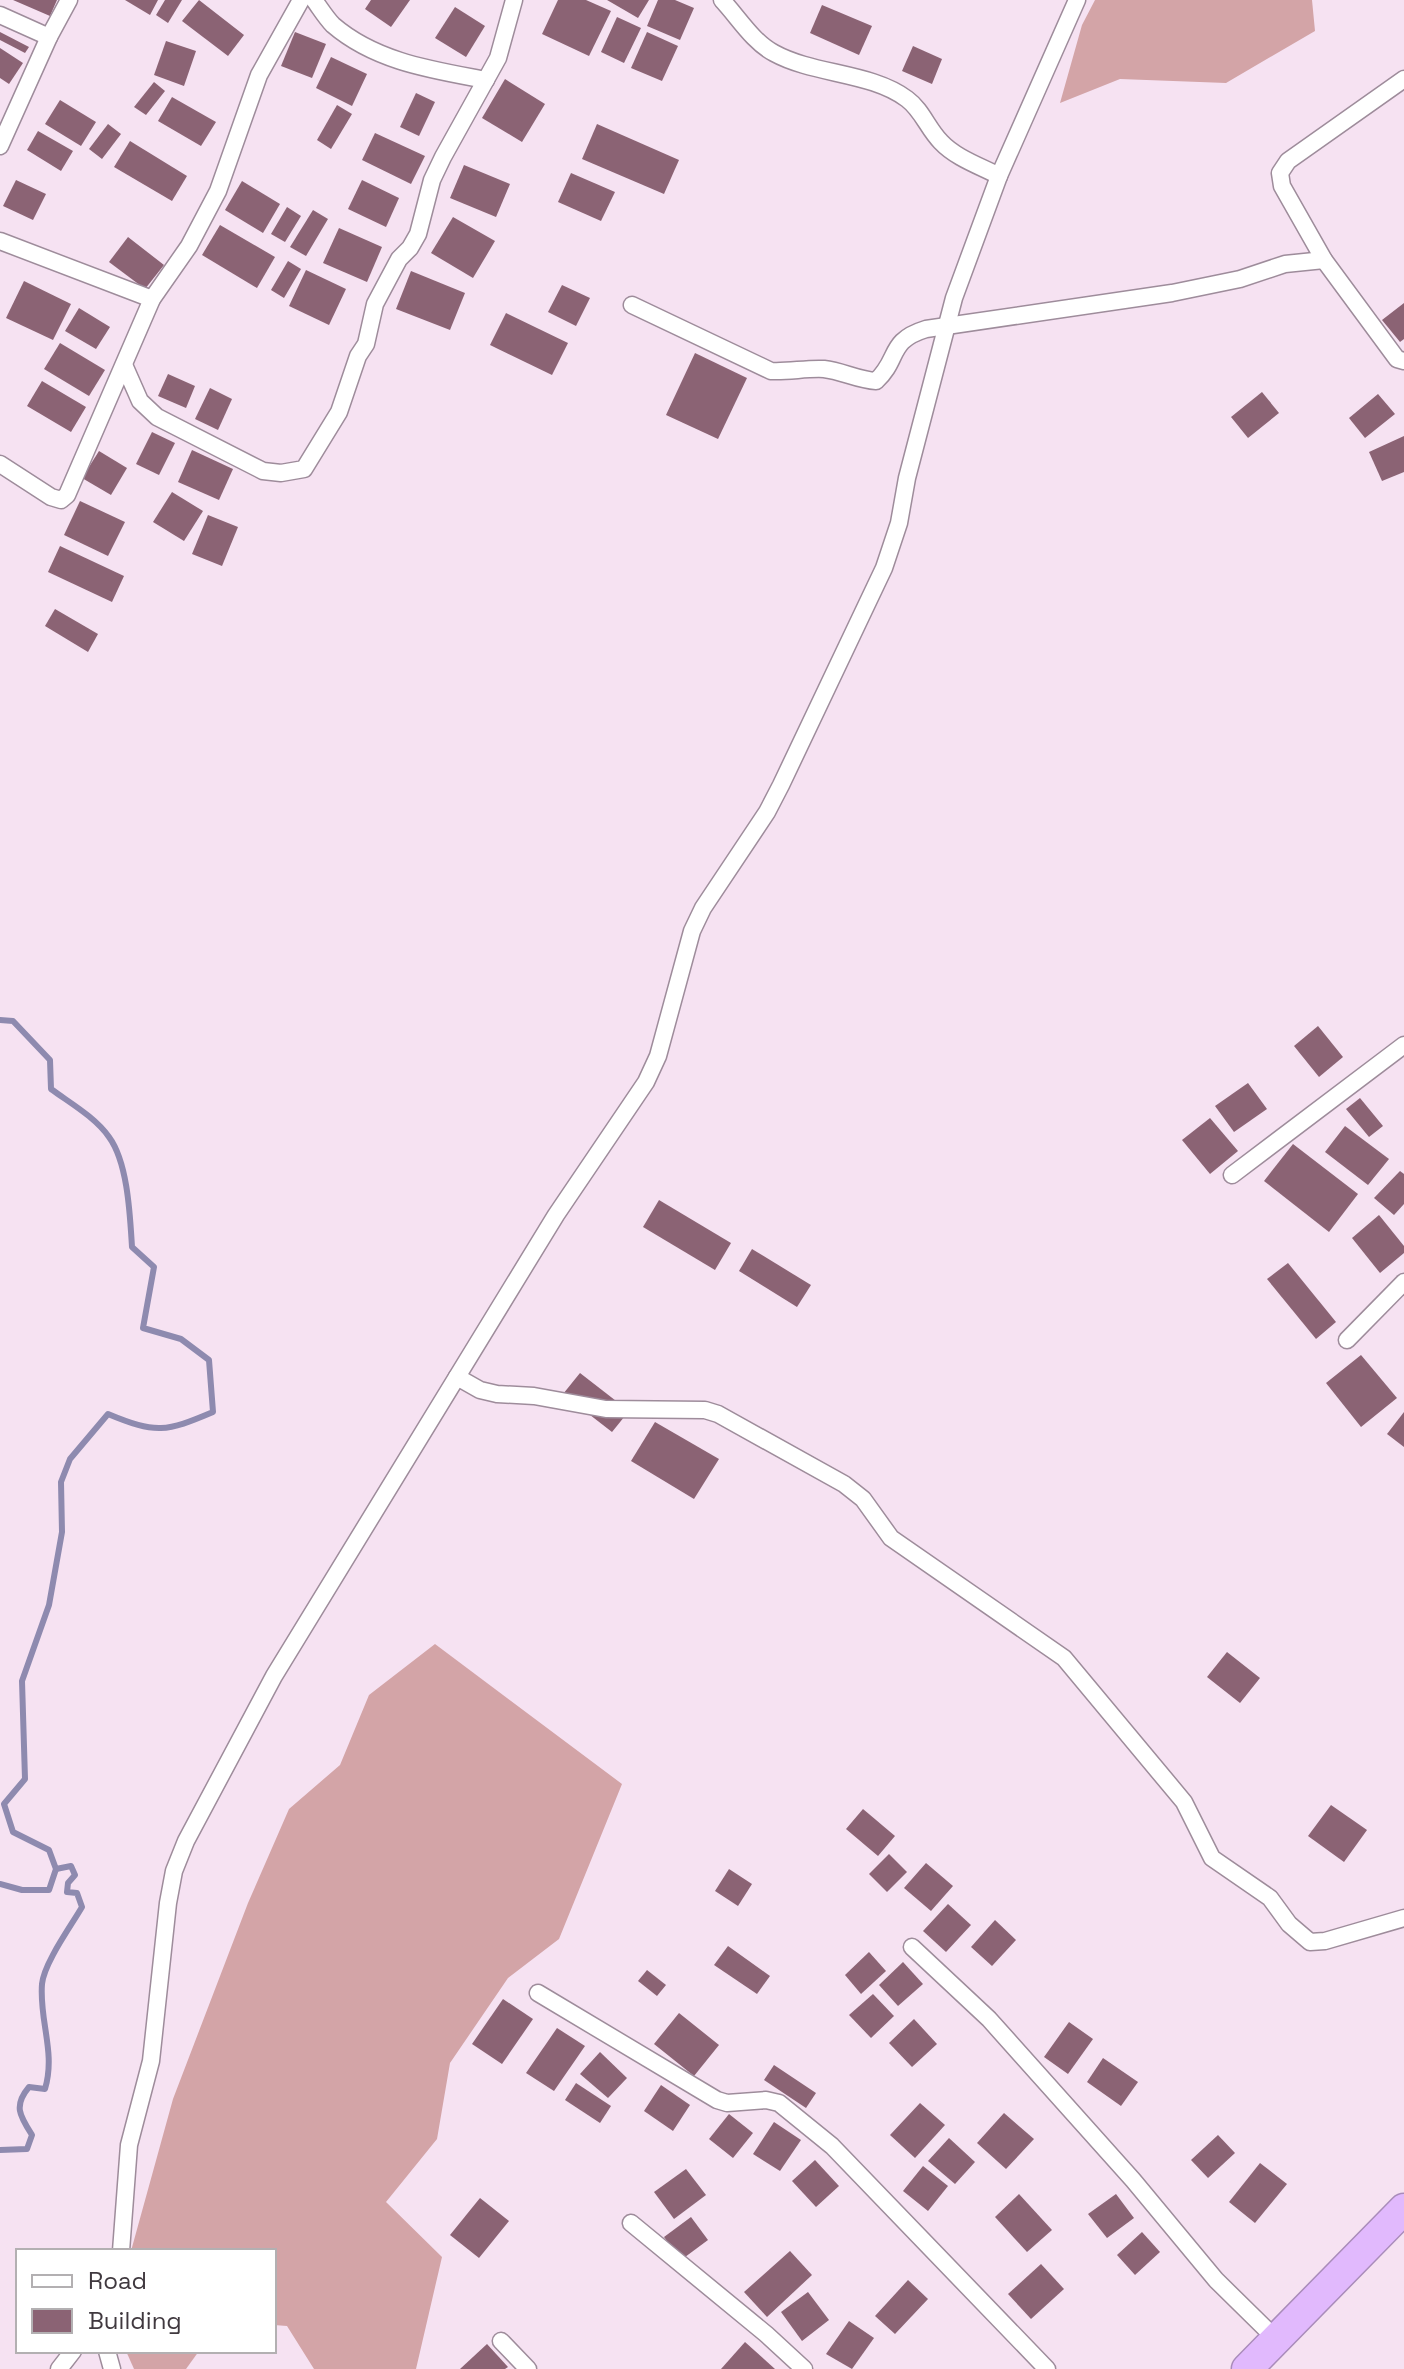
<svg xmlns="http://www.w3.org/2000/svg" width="1404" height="2369" font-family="'Space Grotesk',sans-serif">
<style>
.forest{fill:#d3a4a7}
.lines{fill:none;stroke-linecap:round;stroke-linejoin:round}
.stream{stroke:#8e8aaf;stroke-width:6}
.building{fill:#8b6374}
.street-casing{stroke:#9e8c9b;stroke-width:19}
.highway-casing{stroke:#a98cba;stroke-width:33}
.street{stroke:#fff;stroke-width:16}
.highway{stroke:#e1b9fd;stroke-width:30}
</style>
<rect width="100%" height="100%" fill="#f6e2f2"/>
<g class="forest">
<path d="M1095,0H1312L1315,31L1226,83L1120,79L1060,103L1082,25Z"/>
<path d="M435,1644L622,1784L559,1939L508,1978L450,2063L437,2139L386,2202L442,2257L416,2369H314L287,2326L274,2325V2251H131L173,2099L248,1903L289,1809L340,1765L369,1695Z"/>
<path d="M126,2351H199L186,2369H134Z"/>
</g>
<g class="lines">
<g class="stream">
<path d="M0,1020L13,1021L50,1060L51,1089C70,1103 95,1117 109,1137C128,1163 130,1216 132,1247L154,1267L143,1328L181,1339L209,1360L213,1412C166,1432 156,1434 108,1414L70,1459L61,1482L62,1532L49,1605L22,1681L25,1779L4,1804L13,1832L49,1850L56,1869L49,1890H22L0,1884"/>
<path d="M0,2150L27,2149L32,2135C20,2116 13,2106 29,2087L45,2089C56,2052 39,2021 42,1984C44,1963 71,1926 82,1907L77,1893L67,1892L68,1883L75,1875L71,1866L56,1869"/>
</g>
</g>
<g class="building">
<path d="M13,0H57L50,16Z"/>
<path d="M125,0H158L150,15Z"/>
<path d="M165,0H182L168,23L156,15Z"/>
<path d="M199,0L244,35L228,56L182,21Z"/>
<path d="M371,0H410L391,27L365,9Z"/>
<path d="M558,0H586L611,11L589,56L542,34Z"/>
<path d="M607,0H649L638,18Z"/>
<path d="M658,0H675L694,8L680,40L647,26Z"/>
<path d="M822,5L872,26L859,55L810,33Z"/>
<path d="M455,7L485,26L466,57L435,38Z"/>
<path d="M617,17L641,28L624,63L601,52Z"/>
<path d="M0,32L29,47L25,53L0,40Z"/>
<path d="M295,32L326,44L312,78L281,66Z"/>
<path d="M647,32L678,46L662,81L631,68Z"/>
<path d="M166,41L196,51L184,86L154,75Z"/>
<path d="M913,46L942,59L932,84L902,71Z"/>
<path d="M0,48L23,63L9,84L0,78Z"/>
<path d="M331,57L367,74L352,106L316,88Z"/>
<path d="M505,79L545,104L522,142L482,118Z"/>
<path d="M154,82L165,91L146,115L134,107Z"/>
<path d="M416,93L435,102L419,136L400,127Z"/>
<path d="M172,97L216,122L201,146L158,121Z"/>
<path d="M60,100L96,122L81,146L45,124Z"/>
<path d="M337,105L352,114L331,149L317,140Z"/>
<path d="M108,124L121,134L102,159L89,149Z"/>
<path d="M597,124L679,160L664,194L582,159Z"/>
<path d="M38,131L73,151L61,171L27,150Z"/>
<path d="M375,133L425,156L411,184L362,160Z"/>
<path d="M130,141L187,176L172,201L114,167Z"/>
<path d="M464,165L510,184L496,217L450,198Z"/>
<path d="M571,173L615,192L601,221L558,202Z"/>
<path d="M16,180L46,194L33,220L3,206Z"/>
<path d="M362,180L399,198L386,227L348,209Z"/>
<path d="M242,181L280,204L263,233L225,210Z"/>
<path d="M287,207L301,216L285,242L271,234Z"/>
<path d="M313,210L328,219L306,256L290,247Z"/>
<path d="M453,217L495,241L473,278L431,253Z"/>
<path d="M220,225L275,257L257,288L202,255Z"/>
<path d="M339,228L382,247L367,282L323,263Z"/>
<path d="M128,237L164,265L145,289L109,262Z"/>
<path d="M288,261L301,269L284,298L271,290Z"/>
<path d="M306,270L346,289L329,325L289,306Z"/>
<path d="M411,271L465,293L450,330L396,309Z"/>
<path d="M24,281L71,304L53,340L6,318Z"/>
<path d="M562,285L590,298L576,326L548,312Z"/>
<path d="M1404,303V339L1400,342L1382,320Z"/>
<path d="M79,308L110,327L96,349L65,331Z"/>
<path d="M506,313L568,343L552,375L490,345Z"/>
<path d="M60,343L105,370L89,396L44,369Z"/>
<path d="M695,353L747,378L718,439L666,415Z"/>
<path d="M168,374L195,386L186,408L158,396Z"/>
<path d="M42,381L86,407L71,432L27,406Z"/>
<path d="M210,388L232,399L218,430L195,419Z"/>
<path d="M1262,392L1279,413L1248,438L1231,417Z"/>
<path d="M1378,394L1395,414L1365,438L1349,418Z"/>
<path d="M152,432L175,443L159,475L136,464Z"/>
<path d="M1404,436V472L1382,481L1369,452Z"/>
<path d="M192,450L233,469L219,500L178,482Z"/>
<path d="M99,451L127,468L111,495L82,478Z"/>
<path d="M172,492L203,511L184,541L153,522Z"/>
<path d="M80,501L125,522L108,556L64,535Z"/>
<path d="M208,515L238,527L222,566L192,554Z"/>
<path d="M60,546L124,576L112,602L48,572Z"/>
<path d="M55,609L98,634L88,652L45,626Z"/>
<path d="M1318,1026L1343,1057L1319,1077L1294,1046Z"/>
<path d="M1248,1083L1267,1109L1234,1132L1215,1106Z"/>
<path d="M1360,1098L1383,1126L1369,1137L1346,1109Z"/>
<path d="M1210,1118L1238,1151L1210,1174L1182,1140Z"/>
<path d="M1345,1126L1389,1159L1368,1185L1325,1152Z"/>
<path d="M1293,1144L1358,1194L1329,1232L1264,1181Z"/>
<path d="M1400,1171L1404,1174V1204L1394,1215L1374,1198Z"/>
<path d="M659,1200L731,1243L715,1270L643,1227Z"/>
<path d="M1379,1215L1404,1246V1253L1380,1273L1352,1238Z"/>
<path d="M752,1249L811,1285L797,1307L739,1271Z"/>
<path d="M1288,1263L1336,1322L1316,1339L1267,1279Z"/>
<path d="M1361,1355L1397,1398L1361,1427L1326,1383Z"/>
<path d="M580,1373L629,1411L612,1432L563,1394Z"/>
<path d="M1404,1412V1447L1387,1434Z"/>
<path d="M655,1422L719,1459L694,1499L631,1461Z"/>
<path d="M1227,1652L1260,1678L1240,1703L1207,1677Z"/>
<path d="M1331,1805L1367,1830L1344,1862L1308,1836Z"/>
<path d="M863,1809L895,1836L878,1856L846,1829Z"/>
<path d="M889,1854L907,1872L887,1892L869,1874Z"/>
<path d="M926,1863L953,1886L931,1911L904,1888Z"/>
<path d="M729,1869L752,1884L738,1906L715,1891Z"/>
<path d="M948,1904L971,1925L946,1952L923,1931Z"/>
<path d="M995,1920L1016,1940L992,1966L971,1947Z"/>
<path d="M728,1946L770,1976L757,1994L714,1965Z"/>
<path d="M869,1952L886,1971L861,1994L845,1975Z"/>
<path d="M903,1962L923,1984L898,2006L879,1985Z"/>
<path d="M647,1970L666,1985L657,1996L638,1981Z"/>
<path d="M873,1994L894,2016L871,2038L849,2015Z"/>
<path d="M503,1999L533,2019L502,2064L472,2044Z"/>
<path d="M679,2013L719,2045L694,2076L654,2044Z"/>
<path d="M914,2019L937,2044L912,2067L889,2043Z"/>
<path d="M1069,2022L1093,2039L1068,2074L1044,2057Z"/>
<path d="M557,2028L585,2046L554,2091L526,2073Z"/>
<path d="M600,2052L627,2078L608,2098L580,2074Z"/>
<path d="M1103,2058L1138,2082L1121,2106L1087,2082Z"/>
<path d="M774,2065L816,2093L806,2108L764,2080Z"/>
<path d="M576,2083L611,2106L600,2123L565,2100Z"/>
<path d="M661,2085L690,2105L673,2131L644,2111Z"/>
<path d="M920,2103L945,2125L915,2158L890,2135Z"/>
<path d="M1004,2113L1034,2139L1006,2169L977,2143Z"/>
<path d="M729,2114L753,2133L733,2158L709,2139Z"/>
<path d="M774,2122L801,2140L780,2171L753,2154Z"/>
<path d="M1218,2135L1235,2153L1208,2178L1191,2160Z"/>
<path d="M949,2138L975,2162L955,2184L928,2161Z"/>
<path d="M815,2160L839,2186L816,2207L792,2181Z"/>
<path d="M1260,2163L1287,2184L1255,2223L1229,2202Z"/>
<path d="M923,2166L948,2186L928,2211L903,2191Z"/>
<path d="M686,2169L706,2195L674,2219L654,2192Z"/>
<path d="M1019,2194L1052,2230L1027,2252L995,2217Z"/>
<path d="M1116,2194L1134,2218L1107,2238L1088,2214Z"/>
<path d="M480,2198L509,2221L479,2258L450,2235Z"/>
<path d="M691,2217L708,2240L681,2260L664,2237Z"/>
<path d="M1142,2232L1160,2252L1135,2275L1117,2255Z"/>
<path d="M790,2251L812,2275L767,2317L744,2292Z"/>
<path d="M1041,2264L1064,2289L1031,2319L1008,2294Z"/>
<path d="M908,2280L928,2299L895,2334L875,2316Z"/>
<path d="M808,2292L829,2320L802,2341L781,2312Z"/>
<path d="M849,2321L874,2338L852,2369L826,2354Z"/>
<path d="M745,2342L775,2369H721Z"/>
<path d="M487,2344L508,2367L505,2369H460Z"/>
</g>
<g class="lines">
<g class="street-casing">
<g id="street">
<path d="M314,0C320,8 326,18 333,25C376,62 433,70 486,80"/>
<path d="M722,0C738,17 753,42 774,53C814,75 871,72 907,99C922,110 928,129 941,142C956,158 980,166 999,176"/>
<path d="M0,15L49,37"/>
<path d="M1404,79L1288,161L1280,173L1282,186L1324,260L1397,359L1404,361"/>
<path d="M0,146L49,37L69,0"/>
<path d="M0,241L152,299"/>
<path d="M632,305L771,371C789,372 806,368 824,369C842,371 858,380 876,381C900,359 887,341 926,329L1172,293L1240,279L1285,264L1324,260"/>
<path d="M125,367L140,401L157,417L263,471L281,473L304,469L339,412L358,356L366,344L375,304L399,259L410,248L418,234L432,180L443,157L498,58L514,0"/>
<path d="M0,464L51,497L61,500L67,495L152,299L189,246L218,191L259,75L301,0"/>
<path d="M1232,1175L1404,1045"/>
<path d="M1347,1340L1404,1282"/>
<path d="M457,1377L480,1390L497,1394L534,1396L606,1409L705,1410L718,1414L844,1484L863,1499L891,1538L1064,1658L1184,1802L1212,1858L1270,1898L1289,1924L1310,1942L1325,1941L1404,1918"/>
<path d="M912,1947L989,2019L1133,2180L1216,2280L1276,2339"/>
<path d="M538,1993L717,2100L727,2103L766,2100L779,2103L832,2146L1047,2369"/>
<path d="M631,2223L766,2334L804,2369"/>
<path d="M121,2251L129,2145L151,2061L168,1903L174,1871L186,1841L274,1676L556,1215L646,1082L658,1056L692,931L703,908L767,812L781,785L884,568L899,523L907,478L954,298L999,176L1077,0"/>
<path d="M501,2341L528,2369"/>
<path d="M107,2351L112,2369"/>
<path d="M59,2369L73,2351"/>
</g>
</g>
<g class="highway-casing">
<path id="highway" d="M1247,2369L1404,2209"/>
</g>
<use href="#street" class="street"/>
<use href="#highway" class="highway"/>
</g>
<rect x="16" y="2249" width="260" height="104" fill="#ffffff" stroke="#b3b0b2" stroke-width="2"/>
<rect x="32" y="2275" width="40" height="12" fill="#ffffff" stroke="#b3b0b2" stroke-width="2"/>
<text x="88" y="2289" font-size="24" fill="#40393f">Road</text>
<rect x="32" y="2309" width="40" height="24" fill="#8b6374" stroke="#b3b0b2" stroke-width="2"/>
<text x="88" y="2329" font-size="24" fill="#40393f">Building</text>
</svg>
